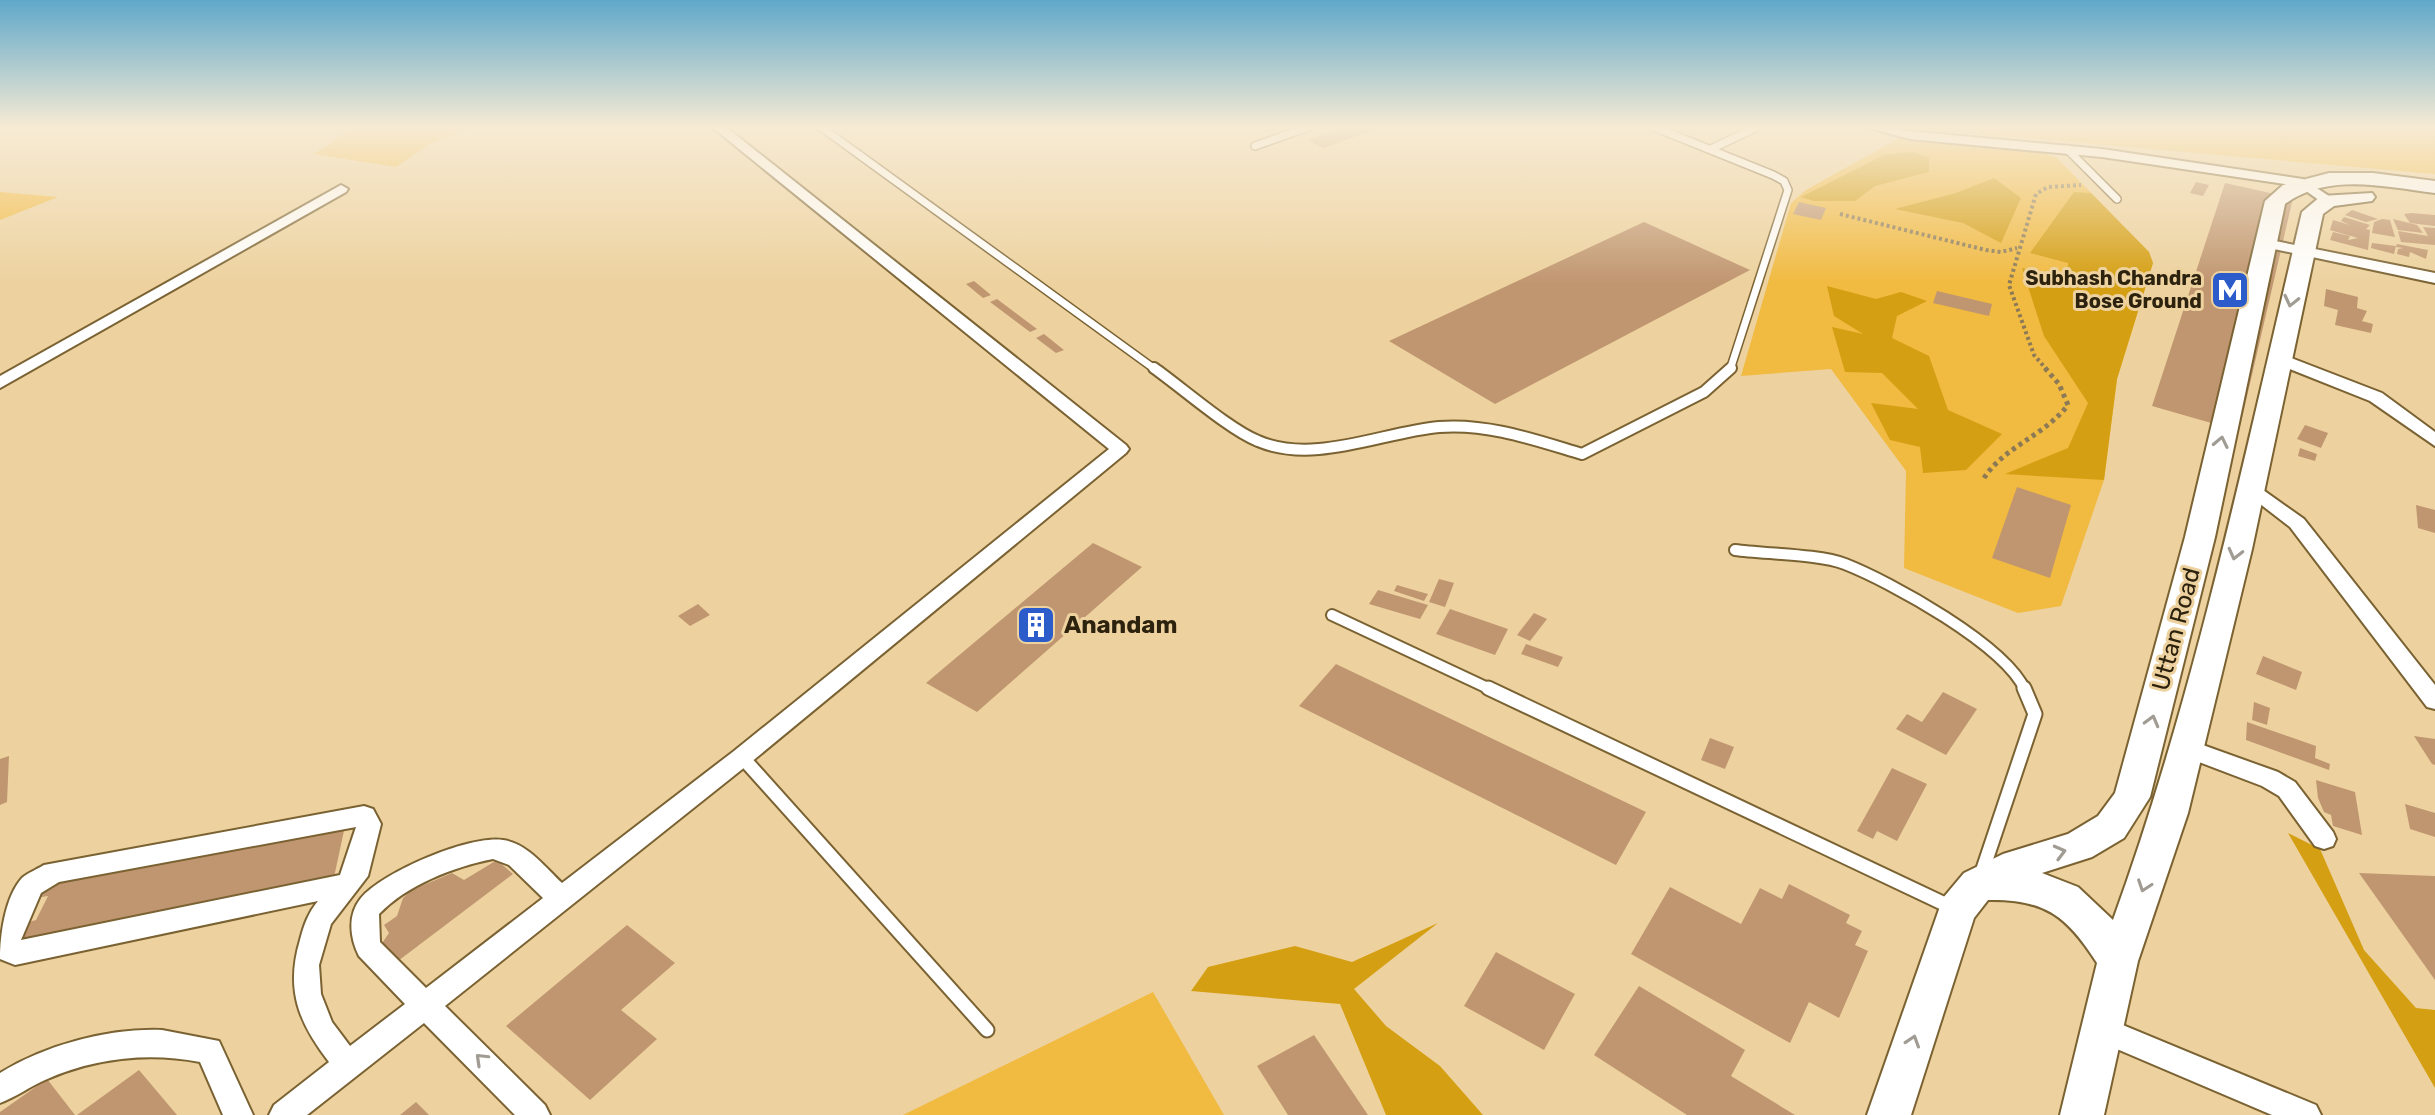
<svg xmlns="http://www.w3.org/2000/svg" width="2435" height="1115" font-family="Rubik,sans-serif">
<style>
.green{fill:#f1ba41}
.forest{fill:#d59f13}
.building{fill:#c09670}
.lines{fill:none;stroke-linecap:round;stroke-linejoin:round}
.lane-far2-casing{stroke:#7a6232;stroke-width:10}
.lane-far1-casing{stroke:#7a6232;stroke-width:14}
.lane-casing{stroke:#7a6232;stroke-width:17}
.street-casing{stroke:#7a6232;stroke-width:4}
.secondary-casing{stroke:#7a6232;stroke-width:4}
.path-far1{stroke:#8c7a56;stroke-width:4;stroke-dasharray:3 3;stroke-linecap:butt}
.path{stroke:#8c7a56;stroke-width:5;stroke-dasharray:4 4;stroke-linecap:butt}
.lane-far2{stroke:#fff;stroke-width:7}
.lane-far1{stroke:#fff;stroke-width:10}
.lane{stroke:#fff;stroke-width:13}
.street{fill:#fff;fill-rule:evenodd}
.secondary{fill:#fff;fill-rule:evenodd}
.oneway{stroke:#a09c93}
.labels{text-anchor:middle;stroke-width:6;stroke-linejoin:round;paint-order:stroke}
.far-poi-label{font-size:20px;font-weight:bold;fill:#2c220e;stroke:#edd29f;text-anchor:end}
.poi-label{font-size:24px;font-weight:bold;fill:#2c220e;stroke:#edd29f;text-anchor:start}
.street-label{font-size:24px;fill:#2c220e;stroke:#edd29f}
</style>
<rect width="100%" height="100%" fill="#edd29f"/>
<g class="green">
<path d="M354,127H474L430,144L396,167L314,154Z"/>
<path d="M1900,127H2435V174Z"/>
<path d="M1901,137L2029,149L2056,157L2149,252L2153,263L2117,379L2104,480L2061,606L2018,613L1904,568L1906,471L1831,369L1741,376L1791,203L1806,190Z"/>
<path d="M0,192L58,197L0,220Z"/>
<path d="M1153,992L1224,1115H903Z"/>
</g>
<g class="forest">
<path d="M1912,152L1929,158V172L1875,186L1855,201H1814L1801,197L1884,155Z"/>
<path d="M1994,178L2021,198L2001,243L1963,223L1895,209L1956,193Z"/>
<path d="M2074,192L2091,193L2149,252L2153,263L2117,379L2104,480L2005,474L2068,448L2088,403L2044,336L2022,268L2067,278L2068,263L2030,253Z"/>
<path d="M1827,286L1876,299L1901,292L1927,301L1897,316L1892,338L1929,356L1948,410L2002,434L1966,470L1923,473L1920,447L1890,440L1871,403L1918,409L1882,373L1845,372L1832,327L1863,334L1834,316Z"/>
<path d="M2288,833L2320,849L2364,950L2416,1008L2435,1010V1088Z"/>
<path d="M1438,923L1354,989L1386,1026L1440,1066L1483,1115H1386L1340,1004L1191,991L1208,967L1295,946L1352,962Z"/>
</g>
<g class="building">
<path d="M1345,127L1379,128L1323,148L1308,140Z"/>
<path d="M2196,182L2209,185L2203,196L2190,193Z"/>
<path d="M2225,183L2293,198L2239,431L2152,406Z"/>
<path d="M1799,202L1826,208L1821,220L1793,214Z"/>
<path d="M2352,210L2378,219L2366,222L2345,215Z"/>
<path d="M2411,213L2435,215V226L2410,223L2404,214Z"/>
<path d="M2344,217L2370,225L2366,229L2370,230L2368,250L2330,240L2333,232L2350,236L2348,240L2358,238L2330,230L2333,220L2350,225L2341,221Z"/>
<path d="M2382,219L2390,220L2395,237L2372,233L2374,222Z"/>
<path d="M2393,219L2417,225L2423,233L2398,230Z"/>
<path d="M1644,222L1750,270L1495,404L1389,341Z"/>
<path d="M2423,227L2435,228V245L2401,242L2398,231L2428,236Z"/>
<path d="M2372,243L2396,246L2394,254L2371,248Z"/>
<path d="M2397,244L2428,250L2426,259L2410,252L2409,257L2397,254L2398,249L2403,248L2396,247Z"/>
<path d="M974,281L991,295L983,298L966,284Z"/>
<path d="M2326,289L2358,297L2357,308L2367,311L2362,321L2373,324L2371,333L2335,325L2338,310L2324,306Z"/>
<path d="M1937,291L1992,304L1989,316L1933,303Z"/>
<path d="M997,299L1037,329L1030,332L990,302Z"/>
<path d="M1044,334L1064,350L1056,353L1036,338Z"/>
<path d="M2305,425L2328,433L2321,448L2297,439Z"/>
<path d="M2300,448L2317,454L2315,461L2298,456Z"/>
<path d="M2017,487L2071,505L2050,578L1992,558Z"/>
<path d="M2416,505L2435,510V533L2418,528Z"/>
<path d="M1093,543L1142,567L977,712L926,683Z"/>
<path d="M1439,579L1454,583L1445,607L1429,602Z"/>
<path d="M1397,585L1407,588L1428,594L1424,601L1394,591Z"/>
<path d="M1378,590L1428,605L1420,619L1369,604Z"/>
<path d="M698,604L710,615L690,626L678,616Z"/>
<path d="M1450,609L1508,629L1495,655L1436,634Z"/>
<path d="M1534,613L1547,619L1530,641L1517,635Z"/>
<path d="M1526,644L1563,657L1558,667L1521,654Z"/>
<path d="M2263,656L2302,672L2296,690L2256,674Z"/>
<path d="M1336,664L1646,812L1616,865L1299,706Z"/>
<path d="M1943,692L1977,709L1946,755L1896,729L1907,714L1922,722Z"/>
<path d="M2254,702L2270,708L2267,725L2252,720Z"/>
<path d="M2247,722L2316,746L2315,758L2330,764L2329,770L2246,740Z"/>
<path d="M2414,736L2435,739V765L2432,764Z"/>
<path d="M1710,738L1734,747L1725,769L1701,760Z"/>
<path d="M9,756L7,802L0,805V759Z"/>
<path d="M1892,768L1927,784L1897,841L1877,831L1873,839L1857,831Z"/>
<path d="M2316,780L2355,792L2362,835L2333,826L2331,815L2324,812L2318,798Z"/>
<path d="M2405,804L2435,813V837L2410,829Z"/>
<path d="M345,826L333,882L20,941L29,922L36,920L48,896L35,898L43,883Z"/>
<path d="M497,860L513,874L394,964L378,949L389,933L384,925L397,916L403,898L412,890L452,873L464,880Z"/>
<path d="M2359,873L2435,876V980Z"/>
<path d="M1789,884L1850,915L1846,923L1862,931L1855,945L1868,951L1839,1018L1809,1002L1790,1043L1631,954L1670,887L1741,924L1760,888L1782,899Z"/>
<path d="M627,925L675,963L621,1010L657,1039L590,1100L506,1026Z"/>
<path d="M1496,952L1575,994L1544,1050L1464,1006Z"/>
<path d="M1639,986L1745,1050L1731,1076L1795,1115H1687L1594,1055Z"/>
<path d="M1314,1035L1368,1115H1288L1257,1066Z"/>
<path d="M139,1070L177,1115H77Z"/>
<path d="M47,1079L75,1115H0V1112Z"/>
<path d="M416,1102L429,1115H400Z"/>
</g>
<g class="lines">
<g class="lane-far2-casing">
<g id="lane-far2">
<path d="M821,127L1156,370"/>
<path d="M1654,127L1773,175L1784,181L1788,190L1730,370"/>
<path d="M1255,146L1308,127"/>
<path d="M1711,149L1757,127"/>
<path d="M2067,149L2117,199"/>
</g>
</g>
<g class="lane-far1-casing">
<g id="lane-far1">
<path d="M1154,368C1181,387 1230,430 1258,441C1314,465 1383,432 1439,427C1488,423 1535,440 1582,454L1704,392L1731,368"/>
<path d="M1735,550C1764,554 1820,554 1845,564C1891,582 2005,645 2025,690"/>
<path d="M1332,615L1492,690"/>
</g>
</g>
<g class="lane-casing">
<g id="lane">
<path d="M1488,688L1953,908"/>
<path d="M742,757L987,1030"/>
<path d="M1982,872L2035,714L2024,688"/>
</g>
</g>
<g class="street-casing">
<g id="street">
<path d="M712,127H726L1126,445L1129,449L1126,453L750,763L445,1006L545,1105L550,1115H515L424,1023L307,1115H269L274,1105L329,1062C299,1023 285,990 300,940C304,925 308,913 318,901L15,965L0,959C0,935 5,897 22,878C27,873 38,869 44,865L364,806L373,809L381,824L368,876L331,924L319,965L321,994L332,1022L350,1046L405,1004L359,956C350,938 347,915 361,898C383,872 469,835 503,840C527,843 545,867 562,883L734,751L1109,449ZM356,827L340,875L21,940L41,893L59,882ZM493,859L509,865L543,898L426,988L380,942L379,914C407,885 453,867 493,859Z"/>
<path d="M1865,127L2102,149L2303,179L2335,200L2323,203L2299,186L2102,157L1910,139Z"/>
<path d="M341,185L348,189L346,192L0,388V376Z"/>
<path d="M2265,239L2435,273V283L2260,246L2258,243Z"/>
<path d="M2278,353L2382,393L2435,432V446L2370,401L2272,362L2270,358Z"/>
<path d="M2249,480L2304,519L2435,685V709L2427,707L2290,527L2242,490L2240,486Z"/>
<path d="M2186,739L2278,772L2295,782L2333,832L2336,839L2333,846L2324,849L2315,846L2279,796L2262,786L2178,754L2174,748L2178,742Z"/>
<path d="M2101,1016L2316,1105L2321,1115H2272L2091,1038L2087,1029L2091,1020Z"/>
<path d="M162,1030L219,1041L253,1115H223L200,1062C148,1052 94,1058 45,1080C29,1087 16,1097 0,1103V1073C46,1045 108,1028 162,1030Z"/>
</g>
</g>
<g class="secondary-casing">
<path id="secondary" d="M2329,173H2373L2435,181V193C2386,187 2328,172 2285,204L2215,537L2150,797L2124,838L2092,857L2042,873L2078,887L2113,920C2196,691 2246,449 2302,212L2321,196L2372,193L2375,197L2372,201L2334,206L2323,214L2252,549L2188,813L2138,961L2104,1115H2060L2097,963C2067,916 2045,899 1988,900L1974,918L1911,1115H1867L1943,898L1964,873L2003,854L2068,834L2098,816L2115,793L2185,537L2265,201L2283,185Z"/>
</g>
<g class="path-far1">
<path d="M1840,214L1986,250L2001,252L2017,248"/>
<path d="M2047,370L2034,355L2009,285L2036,194L2048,187L2081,185"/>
</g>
<path class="path" d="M1984,478C2005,446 2044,436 2068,405L2059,384L2045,368"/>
<use href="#lane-far2" class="lane-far2"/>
<use href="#lane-far1" class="lane-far1"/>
<use href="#lane" class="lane"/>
<use href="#street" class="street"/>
<use href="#secondary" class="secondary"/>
</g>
<defs><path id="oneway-chevron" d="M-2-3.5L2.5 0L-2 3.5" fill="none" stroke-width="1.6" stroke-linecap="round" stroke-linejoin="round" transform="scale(2)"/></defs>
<g class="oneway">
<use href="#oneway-chevron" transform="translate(2291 301) rotate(103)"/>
<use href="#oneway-chevron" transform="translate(2221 442) rotate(-78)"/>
<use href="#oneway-chevron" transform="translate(2235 554) rotate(104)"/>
<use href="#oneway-chevron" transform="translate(2152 721) rotate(-75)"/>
<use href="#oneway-chevron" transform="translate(2060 852) rotate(-15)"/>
<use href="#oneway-chevron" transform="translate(2144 886) rotate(109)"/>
<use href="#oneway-chevron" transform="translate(1913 1041) rotate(-72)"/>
<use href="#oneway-chevron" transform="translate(481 1059) rotate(-136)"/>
</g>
<linearGradient id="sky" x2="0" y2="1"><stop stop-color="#60a8ca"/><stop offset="0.45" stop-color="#f7ebd4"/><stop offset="1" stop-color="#f7ebd4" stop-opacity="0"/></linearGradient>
<rect width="2435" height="283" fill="url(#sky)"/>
<defs>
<g id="metro-square" transform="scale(2)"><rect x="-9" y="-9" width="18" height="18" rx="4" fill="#2b5cca" stroke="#edd29f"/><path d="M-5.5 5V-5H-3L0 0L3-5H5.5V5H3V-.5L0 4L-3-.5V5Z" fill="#fff"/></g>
<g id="building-square" transform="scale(2)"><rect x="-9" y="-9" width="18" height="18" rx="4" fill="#2b5cca" stroke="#edd29f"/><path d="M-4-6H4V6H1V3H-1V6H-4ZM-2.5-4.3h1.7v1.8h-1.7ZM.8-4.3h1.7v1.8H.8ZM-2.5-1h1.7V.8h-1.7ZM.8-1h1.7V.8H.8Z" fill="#fff"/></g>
</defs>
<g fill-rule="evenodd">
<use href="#metro-square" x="2230" y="290"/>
<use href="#building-square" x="1036" y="625"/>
</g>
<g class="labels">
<g class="far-poi-label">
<text x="2202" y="285">Subhash Chandra<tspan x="2202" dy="23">Bose Ground</tspan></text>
</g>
<g class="poi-label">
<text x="1064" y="633">Anandam</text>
</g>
<g class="street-label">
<text transform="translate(2176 629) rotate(-75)" y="8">Uttan Road</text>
</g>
</g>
</svg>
